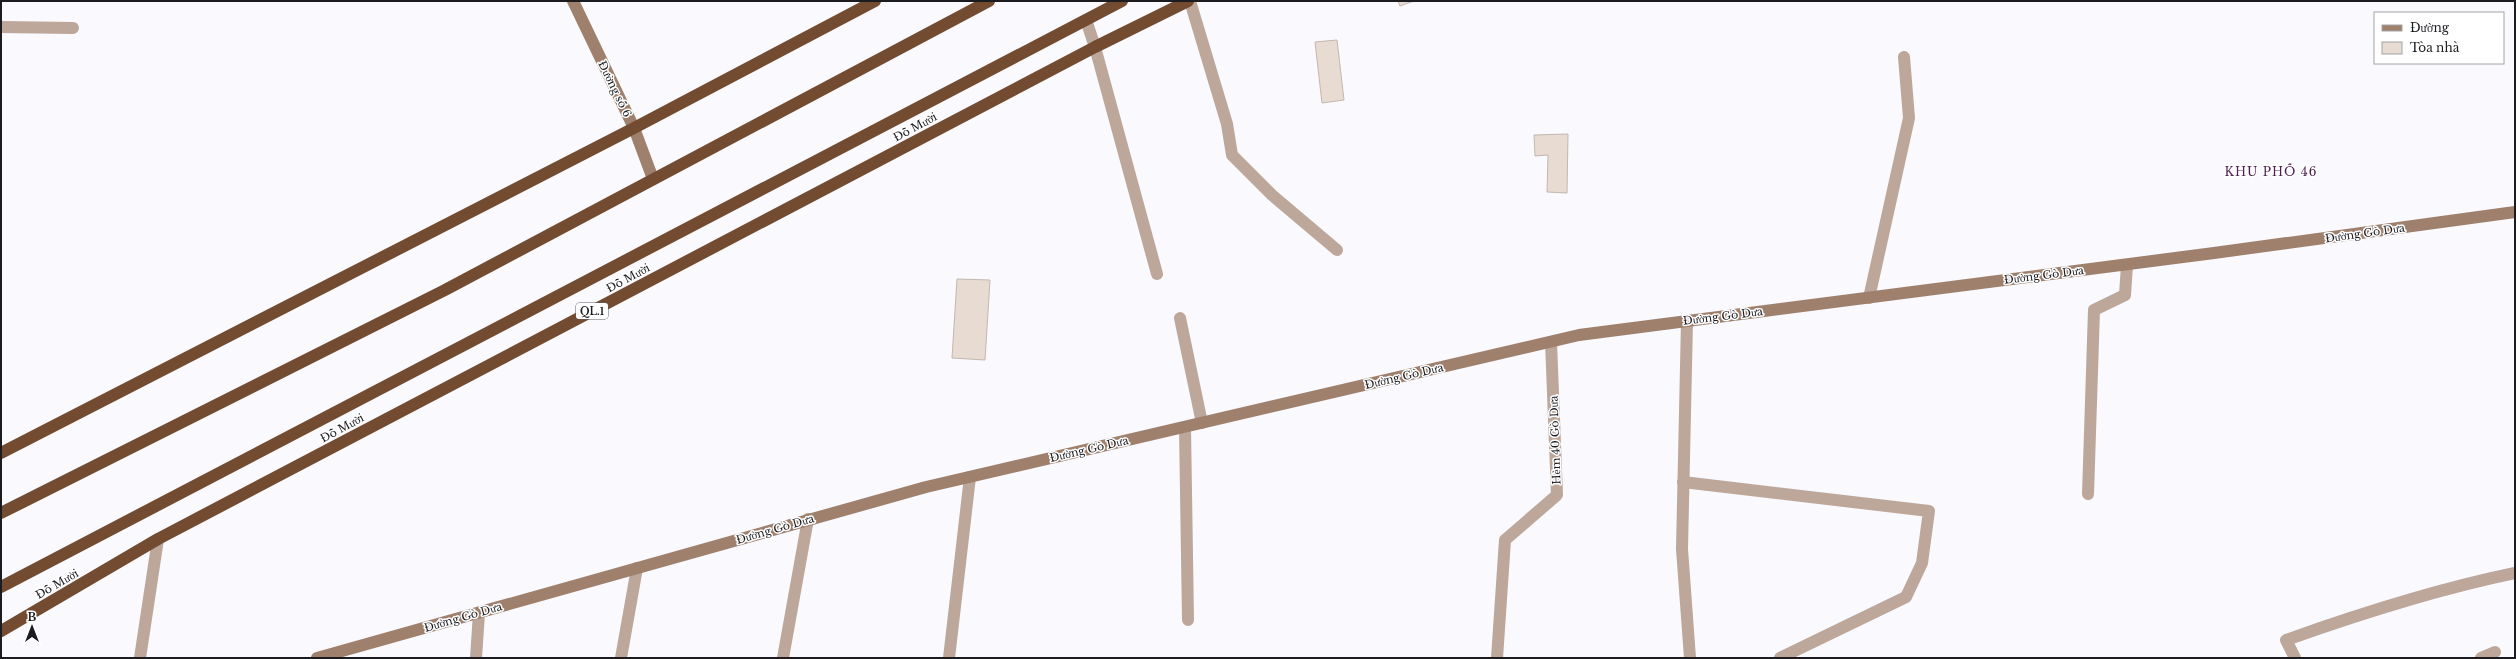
<svg xmlns="http://www.w3.org/2000/svg" width="2516" height="659" font-family="'Libre Baskerville',serif">
<style>
.building{fill:#e7dbd2;stroke:#c3b7af}
.lines{fill:none;stroke-linecap:round;stroke-linejoin:round}
.lane{stroke:#bca79a;stroke-width:12}
.street{stroke:#bca79a;stroke-width:12}
.secondary{stroke:#9e806d;stroke-width:12}
.highway{stroke:#734b30;stroke-width:12}
.labels{text-anchor:middle;stroke-width:3;stroke-linejoin:round;paint-order:stroke}
.shield{fill:#fff;stroke:#605f63;stroke-width:1}
.shield-label{font-size:10px;font-weight:bold;fill:#1c1b20}
.street-label{font-size:11px;fill:#1c1b20;stroke:#fff}
.neighbourhood-label{font-size:12px;letter-spacing:1px;fill:#4d1e4f;stroke:#fff}
</style>
<rect width="100%" height="100%" fill="#f9f9fe"/>
<g class="building">
<path d="M1398,1H1414L1400,6Z"/>
<path d="M1337,40L1344,100L1322,103L1315,42Z"/>
<path d="M1568,134L1567,193L1547,192L1548,155L1535,156L1534,135Z"/>
<path d="M957,279L990,280L985,360L952,358Z"/>
</g>
<g class="lines">
<g class="lane">
<path d="M1190,1L1227,124L1232,155L1272,195L1337,250"/>
<path d="M1869,298L1909,118L1904,57"/>
<path d="M2088,494L2094,310L2125,295L2127,265"/>
<path d="M140,658L158,539"/>
<path d="M621,658L637,568"/>
<path d="M783,658L808,519"/>
<path d="M949,658L970,477"/>
</g>
<g class="street">
<path d="M1086,20L1095,47L1157,274"/>
<path d="M1,27L73,28"/>
<path d="M1180,318L1202,423"/>
<path d="M1687,321L1682,549L1690,658"/>
<path d="M1185,427L1188,620"/>
<path d="M1683,482L1929,511L1922,563L1906,597L1780,658"/>
<path d="M476,658L479,613"/>
<path d="M1497,658L1505,540L1557,495L1551,342"/>
<path d="M2295,658L2286,640C2362,613 2437,589 2515,573"/>
<path d="M2481,658L2495,652"/>
</g>
<g class="secondary">
<path d="M573,1L634,128L653,179"/>
<path d="M317,658L926,487L1579,335L2214,253L2515,212"/>
</g>
<g class="highway">
<path d="M1,453L634,128L875,1"/>
<path d="M1,513L445,290L989,1"/>
<path d="M1,587L1122,1"/>
<path d="M1,631L158,539L1095,47L1188,1"/>
</g>
</g>
<g class="labels">
<rect class="shield" x="576" y="303" width="32" height="16" rx="3"/>
<g class="shield-label">
<text x="592" y="315">QL.1</text>
</g>
<g class="street-label">
<text transform="translate(615 89) rotate(64)" y="4">Đường số 6</text>
<text transform="translate(915 127) rotate(-28)" y="4">Đỗ Mười</text>
<text transform="translate(2365 233) rotate(-8)" y="4">Đường Gò Dưa</text>
<text transform="translate(2044 275) rotate(-7)" y="4">Đường Gò Dưa</text>
<text transform="translate(628 278) rotate(-28)" y="4">Đỗ Mười</text>
<text transform="translate(1723 316) rotate(-7)" y="4">Đường Gò Dưa</text>
<text transform="translate(1404 376) rotate(-13)" y="4">Đường Gò Dưa</text>
<text transform="translate(342 428) rotate(-28)" y="4">Đỗ Mười</text>
<text transform="translate(1555 440) rotate(-92)" y="4">Hẻm 40 Gò Dưa</text>
<text transform="translate(1089 449) rotate(-13)" y="4">Đường Gò Dưa</text>
<text transform="translate(775 529) rotate(-16)" y="4">Đường Gò Dưa</text>
<text transform="translate(57 584) rotate(-30)" y="4">Đỗ Mười</text>
<text transform="translate(463 617) rotate(-16)" y="4">Đường Gò Dưa</text>
</g>
<g class="neighbourhood-label">
<text x="2271" y="176">KHU PHỐ 46</text>
</g>
</g>
<rect width="2516" height="659" fill="none" stroke="#1c1b20" stroke-width="4"/>
<rect x="2374" y="12" width="130" height="52" fill="#ffffff" stroke="#a4a4a6"/>
<rect x="2382" y="25" width="20" height="6" fill="#9e806d" stroke="#a4a4a6"/>
<text x="2410" y="32" font-size="12" fill="#1c1b20">Đường</text>
<rect x="2382" y="42" width="20" height="12" fill="#e7dbd2" stroke="#a4a4a6"/>
<text x="2410" y="52" font-size="12" fill="#1c1b20">Tòa nhà</text>
<g transform="translate(32 627)" stroke="#ffffff" stroke-width="3" paint-order="stroke">
<path d="M0-3L7 15L0 10L-7 15Z" fill="#1c1b20"/>
<text y="-6" font-size="11" font-weight="bold" text-anchor="middle" fill="#1c1b20">B</text>
</g>
</svg>
